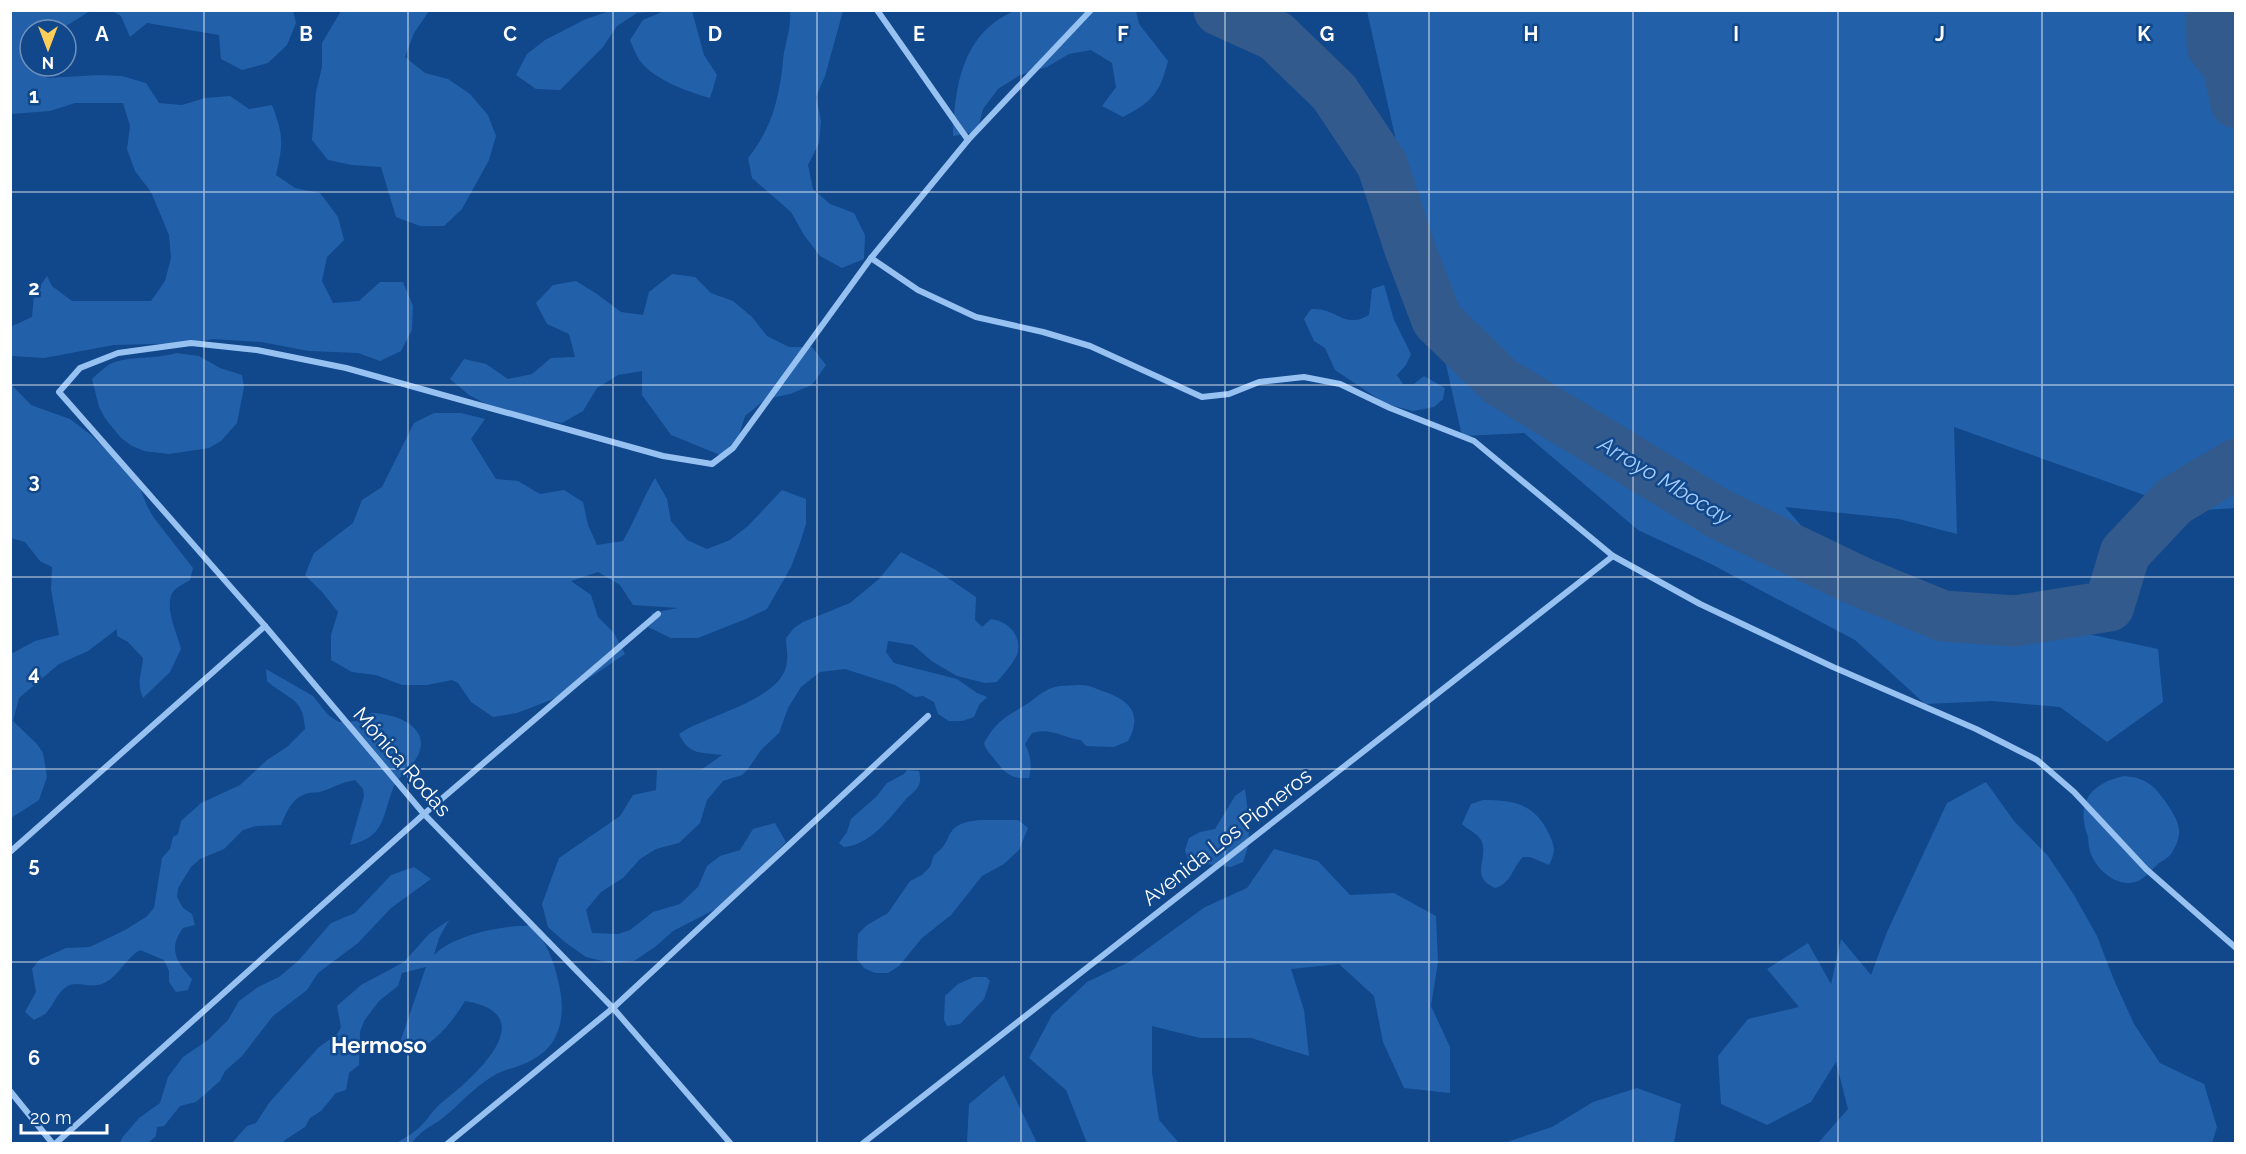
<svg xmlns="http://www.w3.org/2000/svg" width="2246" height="1154" font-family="Raleway,sans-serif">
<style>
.green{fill:#2261aa}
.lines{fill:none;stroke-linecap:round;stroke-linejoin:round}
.river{stroke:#325a8d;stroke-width:51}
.minor{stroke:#97c1f1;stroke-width:6}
.grid{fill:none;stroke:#fff;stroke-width:1.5;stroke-opacity:0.55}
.labels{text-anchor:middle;stroke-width:5;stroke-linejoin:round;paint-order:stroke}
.street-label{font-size:21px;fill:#fff;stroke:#11478b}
.water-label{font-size:22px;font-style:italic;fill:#a3cbf9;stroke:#11478b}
.neighbourhood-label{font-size:22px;font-weight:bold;fill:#fff;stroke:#11478b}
.grid-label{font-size:20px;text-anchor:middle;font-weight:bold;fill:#fff;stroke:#11478b;stroke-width:5;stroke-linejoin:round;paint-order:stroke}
</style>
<rect width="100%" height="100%" fill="#11478b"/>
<g class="green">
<path d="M1017,10L1136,11L1139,24L1168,61C1160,93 1152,102 1123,117L1102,106L1116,87L1112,63L1091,50L1069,54L1047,67L1020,75L998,89L983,109L977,132L953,136C955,84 963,31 1017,10Z"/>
<path d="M11,11H90L60,30H30V56L24,64L48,78L99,75L122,76L146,83L159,103L182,105L205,98L230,96L249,109L272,105C284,136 283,144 276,175L295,188L320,193L338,217L344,240L327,257L322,281L333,303L359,301L380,282H403L413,306L412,330L401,351L380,361L358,353L309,351L261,342L213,339L191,343L114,345L44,358L11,356L10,327L32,317L34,295L47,276L52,286L72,301H151L165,281L171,258L169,235L151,192L135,171L127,149L130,126L123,103H75L50,111L11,114Z"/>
<path d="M112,11H293L296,23L287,45L268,63L242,70L221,59L219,35L147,23L130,37L121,16Z"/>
<path d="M341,11H429L414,33L405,57L425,73L448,79L470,94L488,115L496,136L489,160L462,209L444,226H420L396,217L381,167L352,165L328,160L312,140L316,92L322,67V43Z"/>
<path d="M610,11H660L637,13L617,26L603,47L560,90L536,89L516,75L527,54L545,40L586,19Z"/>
<path d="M664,11H692L704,55L717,75L710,98C688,92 655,80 640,61C636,55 633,47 630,40L643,20Z"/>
<path d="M790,11H843L825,76L816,97L821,120L819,143L808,165L813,189L830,204L854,213L865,235L864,259L842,268L820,256L804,235L791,212L752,178L748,158C770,130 777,106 782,71C783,63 783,55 785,48C788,34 791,25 790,11Z"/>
<path d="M1367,11H2235V508L2189,511L1954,427L1957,534L1899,519L1785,507L1836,565L1925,601L1981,618L2046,625L2158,649L2163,702L2107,742L2060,707L1992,701L1925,704L1855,640L1711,564L1638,530L1524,433L1462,436Z"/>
<path d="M672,274L695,277L711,293L733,301L752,317L767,336L789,347H812L826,365L812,385L790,394L766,399L745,416L738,439L720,455L671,435L642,395V371L618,375L597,388L583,411L562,423L515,414L492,407L469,395L450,379L464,359L486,364L508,379L532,374L551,358L575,357L569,334L547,324L536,303L553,285L576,281L597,294L621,312L643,315L649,292Z"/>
<path d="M1384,285L1394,320L1411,354L1406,365L1397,375L1403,384H1414L1424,376L1445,388L1443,399L1434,407L1413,411L1386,404L1335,370L1325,348L1314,341L1304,319L1311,309C1336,307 1345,330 1369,315L1372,289Z"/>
<path d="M176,353L199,356L220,368L242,375L244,387L237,423L221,441L209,448L169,454L144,451L132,446L121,438L105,418L99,407L92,379C97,374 104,368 110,364C130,355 155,360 176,353Z"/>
<path d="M10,383L31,405L70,419L91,435L137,480L147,506L154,518L193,568L190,580C184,584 173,588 171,596C166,612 177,633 181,649L170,672L143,698C136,681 142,675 143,658L128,642L117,636V629L88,651L59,664L19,698L13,721L37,744L43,753L47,777L39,800L11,818V654L35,641L59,635L51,589L52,567L40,561L25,542L11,538Z"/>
<path d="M434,413H461L485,419L471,439L496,479L518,481L540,494L564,490L583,502L588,525L597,545L623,541C635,520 643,498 655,478L667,499L671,521L687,540L707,549L730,540L748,526L782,490L806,499V524L799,546L791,567L767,609L746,619L698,638H671L648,627L652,613L678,608L633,605L620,585L598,572L571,581L591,595L598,617L614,633L625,654L564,695L517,713L493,717L471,702L458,683L452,680L427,685H402L376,675L352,672L331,660V635L338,612L323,593L305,575L314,553L353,523L362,500L382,487L414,423Z"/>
<path d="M901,552L936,570L976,597L975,620L982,627L991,619C1006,621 1021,633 1018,651C1017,659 1003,675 997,682L985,683L957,676L933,662L913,645L888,641L886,652L894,663L957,679L977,693L987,697L979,705L974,717L962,721H949L938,714L934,702L923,696L915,697L895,685L845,669L820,672L801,687L788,708L779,733L761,750L748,769L742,775L723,781L707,800L700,823L679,843L656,849L640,859L623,878L601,892L586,910L592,933L618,934L630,930L653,912L680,904L698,887L707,866L720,856L740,850L753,829L775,823L786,842L767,861L754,880L716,909L673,931L655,947L634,961L610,963L586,957L566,943L548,927L542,904L559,858L620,816L633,795L656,790L657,770H701L722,755C702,752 689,756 679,734C705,715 785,700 787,661C788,654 786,646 786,638L794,628L803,622L850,603L879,579Z"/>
<path d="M266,669L313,696L328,715L339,722L362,721L371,713C391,713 430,724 419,753C414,766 400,774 394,786C382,815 386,837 350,845L364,796L363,789L355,780C343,782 334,787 323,791C319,793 313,792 309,793C292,797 287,811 281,825L256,826L243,830L224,849L200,859L191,867L178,888L177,897L183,908L192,914L195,925L183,928C168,948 176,962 192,979L188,990L176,992L169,982V971L164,960L140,950C126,958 120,974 106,982C90,991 79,979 66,987C56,994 54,1005 46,1013C43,1016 37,1018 34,1020L25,1012L36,992L32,969L39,960L66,948L90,947L125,930L146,917L154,908L162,858L170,849L173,837L178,834L181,821L201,803L240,785L267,760L287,747L305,729C304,697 287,699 267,681Z"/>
<path d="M1060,686C1069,686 1080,684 1089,686C1093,687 1097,689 1102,691C1128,699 1144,713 1128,741L1114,747L1086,746L1081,740C1062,738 1052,727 1032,733L1025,744C1031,756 1032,765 1029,778C1011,779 1006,774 995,760C990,753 986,751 984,743C997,720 1006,717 1027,704C1039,696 1045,688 1060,686Z"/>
<path d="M907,770L919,771C920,776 921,780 919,785C916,791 910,795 906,799C890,818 870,845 844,847L839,843L847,832L851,819L876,797L887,783L904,774Z"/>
<path d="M2124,776C2145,778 2153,784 2165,801C2178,820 2186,832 2171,854C2167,859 2161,861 2157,865C2150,871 2144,880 2135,882C2115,888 2092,866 2089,847C2088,843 2089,838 2087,834C2076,801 2092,783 2124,776Z"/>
<path d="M1986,782L2014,821L2048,856L2074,895L2097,936L2114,980L2134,1024L2160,1063L2204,1084L2217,1127L2212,1143H1818L1848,1109L1836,1062L1811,1102L1767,1125L1721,1104L1718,1056L1748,1019L1799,1007L1767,969L1808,943L1831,984L1841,939L1871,975L1887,932L1947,803Z"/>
<path d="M1245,789C1248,813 1253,840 1243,862L1231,867L1189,862L1185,850L1189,838L1200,832L1215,829L1235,796Z"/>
<path d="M1483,800C1511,800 1533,803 1547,830C1554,844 1557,850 1549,865L1530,857H1523C1512,868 1512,883 1495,888C1468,876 1490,858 1481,840C1477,833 1467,829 1462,824L1471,804Z"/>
<path d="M981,820H1018L1028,828L1019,850L1004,864L982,876L951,915L922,938L899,966L888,973H875L864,968L857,959L858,934L867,925L888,913L910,881L922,875L930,867L934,855C956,841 940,823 981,820Z"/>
<path d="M1274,849L1318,861L1350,895L1394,893L1436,916L1438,962L1431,1006L1450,1047V1093L1404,1088L1383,1042L1374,996L1339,964L1291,969L1304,1010L1309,1056L1251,1038H1200L1152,1026V1072L1159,1120L1179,1143H1087L1066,1090L1029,1058L1052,1015L1087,982L1129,962L1205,907L1247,888Z"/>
<path d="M414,867L431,879L391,908L358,943L318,973L307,990L273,1016L242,1056L225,1071L220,1081L196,1102L180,1106L164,1126L157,1127L156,1136L148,1143H120L122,1138L139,1118L160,1103L168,1077L183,1057L208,1040L228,1020L239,1001L258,987L279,977L298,961L331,923L355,913L391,875Z"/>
<path d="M449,920L439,938L434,955C453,935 506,924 533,926C546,941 554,962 558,980C566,1011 563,1044 532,1060C520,1067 505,1069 493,1076C474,1087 460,1104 444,1117C430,1128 423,1128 412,1143H396C402,1139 409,1136 415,1131C425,1124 431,1112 440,1104C471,1080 547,1015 465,1001C452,1023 433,1045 410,1054L398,1048L426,967L402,973L398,986L379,1001L364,1021L360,1032L359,1065L349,1073L346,1090L336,1093L321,1111L310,1118L305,1127L285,1140L283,1143L231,1144L247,1126L256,1123L269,1103L318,1048L337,1034L341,1027L337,1006L361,985L404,962L429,934Z"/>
<path d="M974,977H986L990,981L984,999L960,1024L947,1026L944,1020L945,996L958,984Z"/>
<path d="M1004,1075L1037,1143H967L969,1104Z"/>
<path d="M1637,1088L1681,1104L1674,1143H1504L1552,1127L1593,1102Z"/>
</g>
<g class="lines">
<g class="river">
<path d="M1219,10L1276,36L1334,92L1382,164L1410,249L1437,320L1501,382L1719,514L1858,581L1943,616L2015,621L2109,606L2125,553L2174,501L2236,464"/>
<path d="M2211,10L2212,46L2228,66L2236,103"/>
</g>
<g class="minor">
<path d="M877,10L968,140"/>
<path d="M871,258L918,290L976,317L1043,332L1090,346L1202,397L1229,394L1259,382L1304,377L1340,384L1390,408L1474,441L1613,556L1700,604L1833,667L1976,729L2037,760L2074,792L2146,869L2236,948"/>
<path d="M10,852L265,626"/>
<path d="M10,1091L53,1144"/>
<path d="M55,1144L424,814L658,614"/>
<path d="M447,1144L613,1008L928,716"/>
<path d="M731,1144L613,1008L424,814L265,626L59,392L80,368L118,353L191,343L257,350L346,368L663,456L712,464L733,448L871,258L968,140L1091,10"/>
<path d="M862,1144L1613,556"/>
</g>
</g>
<path class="grid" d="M204,10V1144M408,10V1144M613,10V1144M817,10V1144M1021,10V1144M1225,10V1144M1429,10V1144M1633,10V1144M1838,10V1144M2042,10V1144M10,192H2236M10,385H2236M10,577H2236M10,769H2236M10,962H2236"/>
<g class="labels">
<g class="street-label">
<text transform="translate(402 762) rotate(49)" y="7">Mónica Rodas</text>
<text transform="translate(1227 837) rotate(-38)" y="7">Avenida Los Pioneros</text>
</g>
<g class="water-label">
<text transform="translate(1665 480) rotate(31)" y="8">Arroyo Mbocay</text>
</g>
<g class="neighbourhood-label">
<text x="379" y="1053">Hermoso</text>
</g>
</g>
<g class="grid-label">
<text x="102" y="41">A</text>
<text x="306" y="41">B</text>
<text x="510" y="41">C</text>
<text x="715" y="41">D</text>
<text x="919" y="41">E</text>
<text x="1123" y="41">F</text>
<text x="1327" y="41">G</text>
<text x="1531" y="41">H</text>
<text x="1736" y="41">I</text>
<text x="1940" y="41">J</text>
<text x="2144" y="41">K</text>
<text x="34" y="103">1</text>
<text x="34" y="295">2</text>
<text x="34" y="488">3</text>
<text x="34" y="680">4</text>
<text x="34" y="872">5</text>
<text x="34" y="1065">6</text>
</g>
<rect width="2246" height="1154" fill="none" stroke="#ffffff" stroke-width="24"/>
<g transform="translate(48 48) rotate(180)"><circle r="28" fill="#11478b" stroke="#7091b9" stroke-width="1.5"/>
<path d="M0-4.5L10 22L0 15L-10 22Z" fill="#ffce58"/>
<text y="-9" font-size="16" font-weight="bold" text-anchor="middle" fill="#ffffff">N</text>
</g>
<path d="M21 1124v9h86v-9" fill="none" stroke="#ffffff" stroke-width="3"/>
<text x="30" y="1124" font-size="18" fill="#ffffff" stroke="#11478b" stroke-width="4.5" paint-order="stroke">20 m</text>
</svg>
